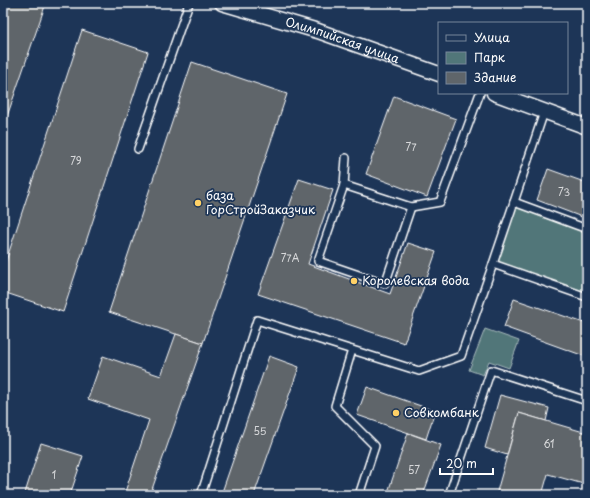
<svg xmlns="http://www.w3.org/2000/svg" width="590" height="498" font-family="'Playpen Sans',sans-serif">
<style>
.green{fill:#517679;stroke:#a8babc}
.building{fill:#5f656a;stroke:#fff}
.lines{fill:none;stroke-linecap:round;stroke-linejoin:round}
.lane-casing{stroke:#fff;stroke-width:10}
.street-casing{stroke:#fff;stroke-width:17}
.lane{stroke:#1d3557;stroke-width:7}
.street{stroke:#1d3557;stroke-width:14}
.poi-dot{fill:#ffd166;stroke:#1d3557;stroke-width:1.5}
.labels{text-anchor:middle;stroke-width:3.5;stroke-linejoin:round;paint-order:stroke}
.number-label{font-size:10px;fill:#d7d8da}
.street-label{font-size:12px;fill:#fff;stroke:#1d3557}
.poi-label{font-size:12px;fill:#fff;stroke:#1d3557;text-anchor:start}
</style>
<rect width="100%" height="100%" fill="#1d3557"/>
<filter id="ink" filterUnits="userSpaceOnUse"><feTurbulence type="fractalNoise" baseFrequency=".025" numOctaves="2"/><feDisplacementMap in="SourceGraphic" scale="8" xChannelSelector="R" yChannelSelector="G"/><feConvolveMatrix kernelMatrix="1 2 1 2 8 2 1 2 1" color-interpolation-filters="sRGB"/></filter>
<g filter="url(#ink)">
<g class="green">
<path d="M516,206L587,232V294L496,263Z"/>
<path d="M485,329L519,341L509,368L489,361L483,375L469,370Z"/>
</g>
<g class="building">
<path d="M3,3H46L3,128Z"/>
<path d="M82,30L148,52L63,312L3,292V270Z"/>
<path d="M192,62L287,94L203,343L109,312Z"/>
<path d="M394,96L456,119L427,197L366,174Z"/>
<path d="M548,169L587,183V219L537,200Z"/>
<path d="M299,179L333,190L308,264L390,294L408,243L436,252L404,343L258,294Z"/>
<path d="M514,299L587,324V357L504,327Z"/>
<path d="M176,334L203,343L150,495H124L149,420L88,399L103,356L161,376Z"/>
<path d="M269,356L299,367L254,495H221Z"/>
<path d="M367,387L435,411L426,439L357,415Z"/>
<path d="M500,395L549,408L546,421L519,413L507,455L485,448Z"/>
<path d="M519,413L587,433V485L548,474L542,495H496Z"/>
<path d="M408,433L441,445L423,495H387Z"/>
<path d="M41,443L83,456L70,495H31L25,493Z"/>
</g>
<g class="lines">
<g class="lane-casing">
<g id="lane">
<path d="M544,112L514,202L587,229"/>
<path d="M138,149L189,3"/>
<path d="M344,185L411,207L385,284L318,261Z"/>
<path d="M344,185L346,158"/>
<path d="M411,207L440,202L480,93"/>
<path d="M493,264L514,202"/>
<path d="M352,350L335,406L375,446L359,495"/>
<path d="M201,495L257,320L419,371L461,356L493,264L587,297"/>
<path d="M449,495L491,370L587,401"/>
</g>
</g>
<g class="street-casing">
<g id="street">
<path id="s1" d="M222,3L318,31L439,74"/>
<path d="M494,93L587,127"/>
</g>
</g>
<use href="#lane" class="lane"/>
<use href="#street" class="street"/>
</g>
</g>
<g class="poi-dot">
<circle cx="198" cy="203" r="4"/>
<circle cx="354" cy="281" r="4"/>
<circle cx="396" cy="413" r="4"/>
</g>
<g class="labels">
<g class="number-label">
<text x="411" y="151">77</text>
<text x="76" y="165">79</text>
<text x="564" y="196">73</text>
<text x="290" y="262">77А</text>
<text x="260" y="435">55</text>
<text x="549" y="448">61</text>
<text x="414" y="474">57</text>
<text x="54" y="479">1</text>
</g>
<g class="street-label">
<text dy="4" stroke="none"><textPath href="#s1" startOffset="126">Олимпийская улица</textPath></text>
</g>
<g class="poi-label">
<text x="206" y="200">база<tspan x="206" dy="14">ГорСтройЗаказчик</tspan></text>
<text x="362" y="285">Королевская вода</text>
<text x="404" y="417">Совкомбанк</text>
</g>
</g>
<rect width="590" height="498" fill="none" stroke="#1d3557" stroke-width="16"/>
<rect x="8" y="8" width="574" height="482" fill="none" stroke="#fff" stroke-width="1.5" filter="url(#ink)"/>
<rect x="438" y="22" width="130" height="72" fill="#1d3557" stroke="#77869a"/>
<rect x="446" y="35" width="20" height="6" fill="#1d3557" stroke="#77869a"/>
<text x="474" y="42" font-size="12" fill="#ffffff">Улица</text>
<rect x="446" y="52" width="20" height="12" fill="#517679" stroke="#77869a"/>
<text x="474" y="62" font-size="12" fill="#ffffff">Парк</text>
<rect x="446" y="72" width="20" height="12" fill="#5f656a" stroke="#77869a"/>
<text x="474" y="82" font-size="12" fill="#ffffff">Здание</text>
<path d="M440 468v6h53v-6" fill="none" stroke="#ffffff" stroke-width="2"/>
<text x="446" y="468" font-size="12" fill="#ffffff" stroke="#1d3557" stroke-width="3" paint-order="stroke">20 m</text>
</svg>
